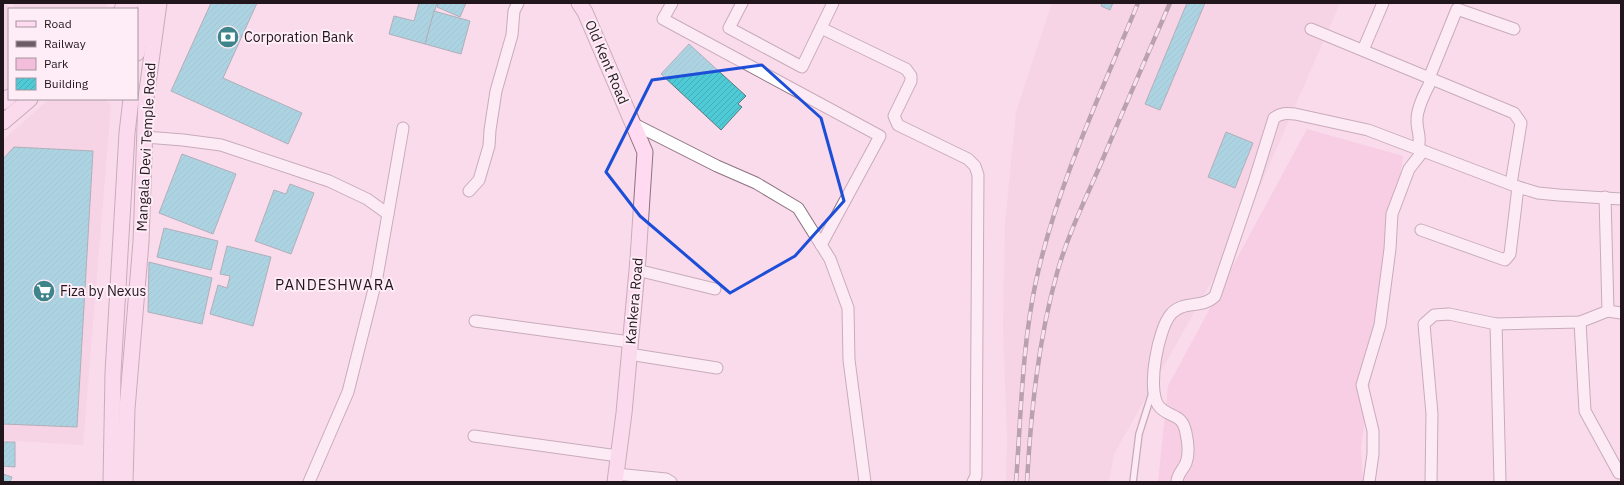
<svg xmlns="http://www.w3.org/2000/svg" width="1624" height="485" font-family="'IBM Plex Sans',sans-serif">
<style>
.built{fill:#f2cce1}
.green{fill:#f3bedc}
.building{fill:url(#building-hatch);stroke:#56797c}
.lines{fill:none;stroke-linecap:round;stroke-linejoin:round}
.lane-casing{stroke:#8d7281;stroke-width:8}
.street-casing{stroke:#8d7281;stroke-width:13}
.secondary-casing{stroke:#8d7281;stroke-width:17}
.lane{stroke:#fff;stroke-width:5.5}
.street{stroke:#fff;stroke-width:11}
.secondary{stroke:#ffdaf1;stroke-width:15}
.rail-casing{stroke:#6d5b65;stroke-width:4.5}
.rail{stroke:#feecf6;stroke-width:3;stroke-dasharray:9;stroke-linecap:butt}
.marked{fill:none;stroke:#1d4ed8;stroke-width:3;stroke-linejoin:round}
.labels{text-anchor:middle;stroke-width:4;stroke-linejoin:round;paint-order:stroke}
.poi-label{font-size:14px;fill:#20161c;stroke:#feecf6;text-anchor:start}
.street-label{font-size:14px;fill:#20161c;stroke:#feecf6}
.neighbourhood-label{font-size:15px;letter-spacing:1px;fill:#20161c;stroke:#feecf6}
</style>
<defs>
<pattern id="building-hatch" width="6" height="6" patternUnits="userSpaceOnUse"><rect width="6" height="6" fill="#4ecbd7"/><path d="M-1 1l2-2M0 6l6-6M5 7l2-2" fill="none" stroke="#44aeb8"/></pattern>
</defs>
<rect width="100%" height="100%" fill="#f9dbeb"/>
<g class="built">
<path d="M3,3L12,9H9V92L3,97Z"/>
<path d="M10,3H110L104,9H17Z"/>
<path d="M1052,3H1340L1242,228L1114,454L1109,482H1006L1007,440L1003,325L1005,223L1016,112Z"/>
<path d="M53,99H105L111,105L83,445L3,440V140L47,101Z"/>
</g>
<path class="green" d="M1307,129L1403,156L1361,448L1363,482H1158L1168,386Z"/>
<g class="building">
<path d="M211,3H257L223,78L302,113L288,144L171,91Z"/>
<path d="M419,3H437L425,44L389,34L394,16L414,21Z"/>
<path d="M438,3H466L460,17L437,7Z"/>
<path d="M1102,3H1113L1110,10L1101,6Z"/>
<path d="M1187,3H1205L1160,110L1145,104Z"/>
<path d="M434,11L470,21L461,54L425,44Z"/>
<path d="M689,44L746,96L738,104L742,107L721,130L661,74Z"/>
<path d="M1226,132L1253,143L1235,188L1208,177Z"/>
<path d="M14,147L93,151L77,427L3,424V159Z"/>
<path d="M182,154L236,174L213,234L159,213Z"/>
<path d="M290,184L314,193L291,254L255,241L274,190L286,194Z"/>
<path d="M164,228L218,241L211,270L157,257Z"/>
<path d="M227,246L271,257L253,326L210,314L218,285L227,288L230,276L220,274Z"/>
<path d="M149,262L212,278L202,324L148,312Z"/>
<path d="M3,442H15V467L3,466Z"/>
<path d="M3,474L12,477L10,482H3Z"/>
</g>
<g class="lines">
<g class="lane-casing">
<path id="lane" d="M1133,482L1139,434L1152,393"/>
</g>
<g class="street-casing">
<g id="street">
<path d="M672,3L663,19L880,136L821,245"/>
<path d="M742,3L729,28L802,67L833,3"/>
<path d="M821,28L906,69L911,76V81L894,116L898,125L968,159L975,166L978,175L976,476L973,482"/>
<path d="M1311,29L1514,113L1521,123L1511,184"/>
<path d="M1363,50L1383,3"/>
<path d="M1429,78L1457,9L1514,29"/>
<path d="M632,123L717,166L756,183L798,208L830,259L848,308L849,360L865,482"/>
<path d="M145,137L183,140L221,145L329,181L367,199L388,214L377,277L348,392L309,482"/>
<path d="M1418,149C1422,134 1416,132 1417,118C1418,105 1426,91 1432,79"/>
<path d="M469,191L479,180L489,146L490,130L496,91L512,35L514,11L518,3"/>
<path d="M388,214L403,128"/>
<path d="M1421,230L1505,260L1510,254L1518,187"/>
<path d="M637,270L715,289"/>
<path d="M1608,311L1621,313"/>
<path d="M475,321L630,342"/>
<path d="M1580,322L1585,411L1619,473"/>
<path d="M1496,324L1500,482"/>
<path d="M629,354L717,368"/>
<path d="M474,436L618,456"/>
<path d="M616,474L666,479L671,482"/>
<path d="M1177,482C1177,474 1183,470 1186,463C1189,455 1188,442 1186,433C1182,411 1168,419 1158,405C1147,388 1158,329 1171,314C1183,300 1203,309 1215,296L1254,182L1274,118C1281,113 1286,113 1295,114L1368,130L1518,187L1538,193L1559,195L1621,199"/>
<path d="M1369,482L1373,454V431L1362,385L1380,325L1390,249L1392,214L1409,169L1423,151"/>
<path d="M1431,482L1432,414L1424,324L1434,315L1449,314L1496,324L1580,322L1608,311L1605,197"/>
</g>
</g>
<g class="secondary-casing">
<g id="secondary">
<path d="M579,3L585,12L645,152L638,259L624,413L615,482"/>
<path d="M122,9L131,3"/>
<path d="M137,53L146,3"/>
<path d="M3,102L9,97"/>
<path d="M3,122L30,99"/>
<path d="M111,482L113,373L127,133L131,99"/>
<path d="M125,482L127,409L141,242L146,98L159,3"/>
</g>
</g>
<use href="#lane" class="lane"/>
<use href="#street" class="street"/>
<use href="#secondary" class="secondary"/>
<g class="rail-casing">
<g id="rail">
<path d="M1016,482C1021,415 1022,346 1036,281C1057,185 1101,93 1138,3"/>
<path d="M1027,482C1031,412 1038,341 1057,273C1068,234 1086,198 1102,161C1124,108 1147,56 1170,3"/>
</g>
</g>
<use href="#rail" class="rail"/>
</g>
<path d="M0 0H1624V485H0ZM762,65L821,118L844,201L795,256L730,293L640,216L606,172L652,80Z" fill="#f9dbeb" fill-opacity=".55" fill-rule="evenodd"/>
<path class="marked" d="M762,65L821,118L844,201L795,256L730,293L640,216L606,172L652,80Z"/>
<defs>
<g id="bank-disc" transform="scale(1.15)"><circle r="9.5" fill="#3d848b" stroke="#feecf6"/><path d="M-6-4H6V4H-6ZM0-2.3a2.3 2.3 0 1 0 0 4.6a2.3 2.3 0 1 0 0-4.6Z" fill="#fff"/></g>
<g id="supermarket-disc" transform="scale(1.15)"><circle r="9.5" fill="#3d848b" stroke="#feecf6"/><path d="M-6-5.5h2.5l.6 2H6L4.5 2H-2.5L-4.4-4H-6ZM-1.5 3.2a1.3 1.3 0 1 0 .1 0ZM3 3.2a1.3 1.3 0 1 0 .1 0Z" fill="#fff"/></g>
</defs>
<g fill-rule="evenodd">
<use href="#bank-disc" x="228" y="37"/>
<use href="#supermarket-disc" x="44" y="291"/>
</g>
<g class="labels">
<g class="poi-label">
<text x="244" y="42">Corporation Bank</text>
<text x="60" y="296">Fiza by Nexus</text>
</g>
<g class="street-label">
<text transform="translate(607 62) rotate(67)" y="5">Old Kent Road</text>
<text transform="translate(146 147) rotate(-87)" y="5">Mangala Devi Temple Road</text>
<text transform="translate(634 301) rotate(-85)" y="5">Kankera Road</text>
</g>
<g class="neighbourhood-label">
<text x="335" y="290">PANDESHWARA</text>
</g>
</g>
<rect width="1624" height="485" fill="none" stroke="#20161c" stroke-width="8"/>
<rect x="8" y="8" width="130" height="92" fill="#feecf6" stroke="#a5969f"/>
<rect x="16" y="21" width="20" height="6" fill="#ffdaf1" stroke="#a5969f"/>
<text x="44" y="28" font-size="12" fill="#20161c">Road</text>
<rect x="16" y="41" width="20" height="6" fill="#6d5b65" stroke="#a5969f"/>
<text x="44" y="48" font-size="12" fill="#20161c">Railway</text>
<rect x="16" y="58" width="20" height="12" fill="#f3bedc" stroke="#a5969f"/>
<text x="44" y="68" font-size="12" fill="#20161c">Park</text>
<rect x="16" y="78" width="20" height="12" fill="url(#building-hatch)" stroke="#a5969f"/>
<text x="44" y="88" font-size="12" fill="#20161c">Building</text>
</svg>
